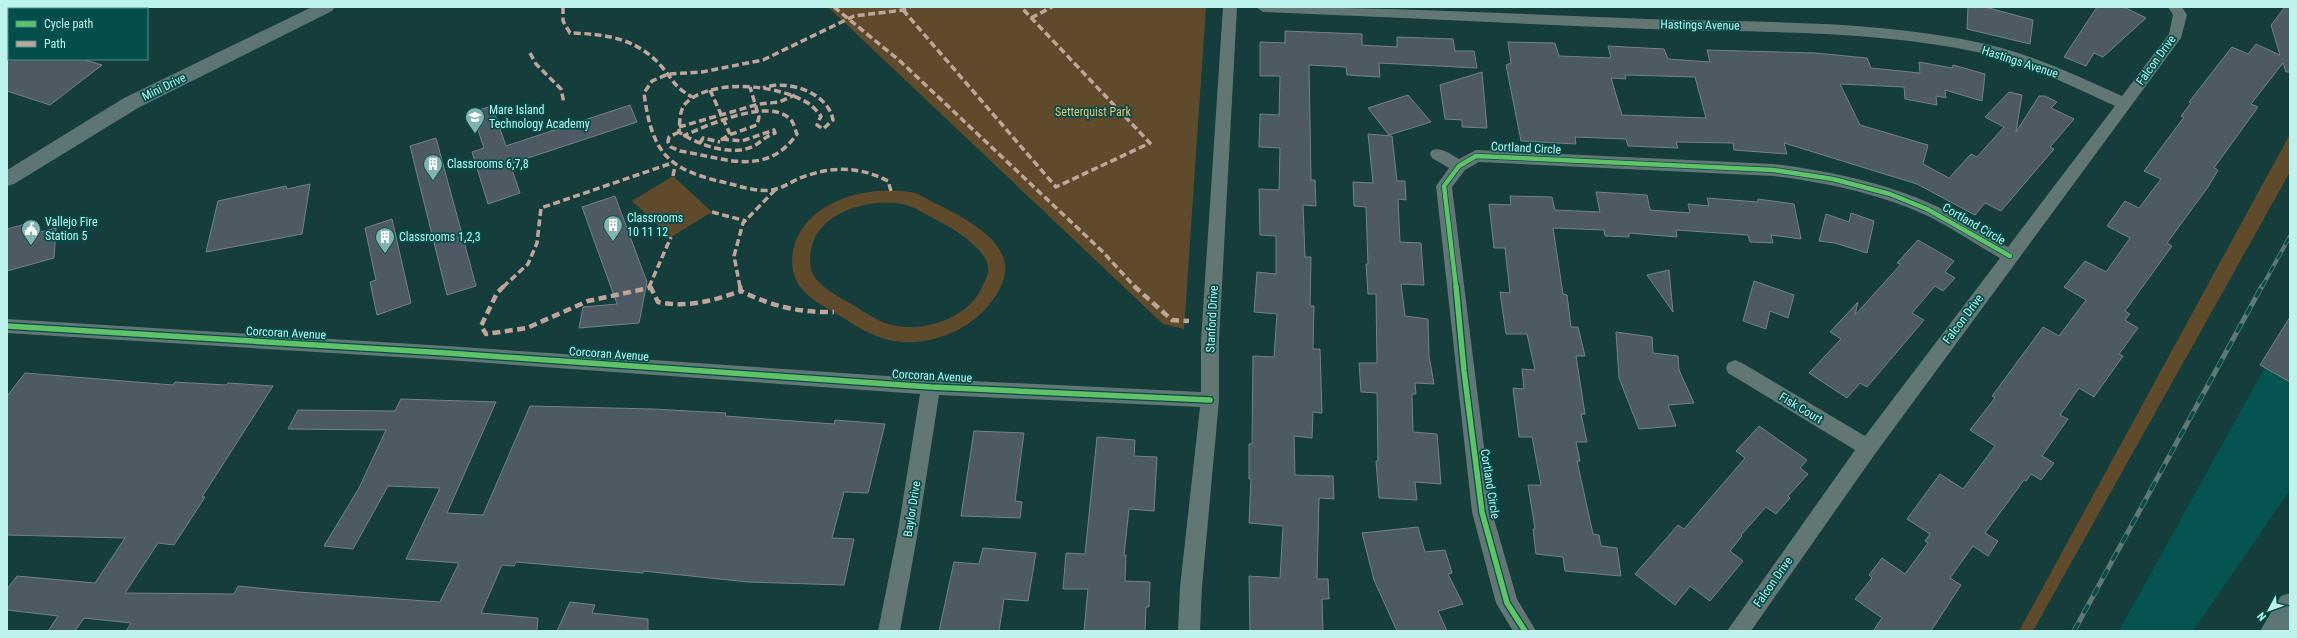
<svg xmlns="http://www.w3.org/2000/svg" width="2297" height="638" font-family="'Roboto Condensed',sans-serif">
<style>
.built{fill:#065451}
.green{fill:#5f4b2c;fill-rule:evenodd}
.building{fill:#4d5a63;stroke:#75808d;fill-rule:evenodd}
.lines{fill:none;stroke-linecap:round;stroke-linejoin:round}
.street{fill:#627674;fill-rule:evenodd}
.secondary{fill:#5d7675;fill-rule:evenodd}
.rail-far1-casing{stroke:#5f7977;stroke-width:4}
.rail-casing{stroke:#5f7977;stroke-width:5}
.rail-far1{stroke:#034e4a;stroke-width:2.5;stroke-dasharray:8;stroke-linecap:butt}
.rail{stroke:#034e4a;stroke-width:3.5;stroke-dasharray:10;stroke-linecap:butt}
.quiet-far1{stroke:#c0a59a;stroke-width:3.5;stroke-dasharray:7 3.5;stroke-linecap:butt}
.quiet{stroke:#c0a59a;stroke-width:4.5;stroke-dasharray:8 4.5;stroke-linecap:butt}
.cycleway-far1-casing{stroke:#034e4a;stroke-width:6}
.cycleway-casing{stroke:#034e4a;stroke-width:8}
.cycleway-far1{stroke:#61c268;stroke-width:4.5}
.cycleway{stroke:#61c268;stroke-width:5.5}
.labels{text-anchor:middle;stroke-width:3.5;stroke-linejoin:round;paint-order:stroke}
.street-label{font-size:12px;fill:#bdf2ed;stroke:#034e4a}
.poi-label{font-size:12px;fill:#bdf2ed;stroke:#034e4a;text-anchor:start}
.park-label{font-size:12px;fill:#fcba6a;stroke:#034e4a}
</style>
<rect width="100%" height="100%" fill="#143d3b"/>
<path class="built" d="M2290,322V490L2193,631H2119Z"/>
<g class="green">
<path d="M828,7H1206L1184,329L1163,324Z"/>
<path d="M2290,134V172L2033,631H2019Z"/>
<path d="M673,176L712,212L671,237L632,201Z"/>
<path d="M876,191C888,191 903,190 915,193C923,196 931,202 939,205C966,219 1017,244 1003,281C985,329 921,356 874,335C861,330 849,321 837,314C824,306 807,298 799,285C792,274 791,263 793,250C802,212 840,195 876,191ZM876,203C886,203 897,202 906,205C914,207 923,213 931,217C948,226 992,249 988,273C987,277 985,281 983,285C969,320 918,335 885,323C872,318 860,309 848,302C837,296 824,289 816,279C810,271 809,261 811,250C816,220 848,206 876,203Z"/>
</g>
<g class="building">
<path d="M1968,7H1985L2033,20L2030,44L1967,29Z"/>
<path d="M2097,7H2124L2146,18L2103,57L2094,53L2086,66L2064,57Z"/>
<path d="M2285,7H2290V72H2286L2283,63L2251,104L2258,107L2214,168L2218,170L2208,187L2167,243L2172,246L2125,311L2130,314L2125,320L2138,328L2119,354L2123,356L2094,397L2079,388L2060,415L2068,419L2042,456L2054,463L2041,480L2031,474L2026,481L2024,480L1985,533L1998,541L1988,556L1973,546L1950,578L1961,585L1931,631H1873L1882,618L1855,599L1872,578L1869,575L1882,558L1905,574L1928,543L1925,541L1930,534L1907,519L1940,474L1963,489L1995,446L1970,430L1995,398L1992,396L2043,327L2059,336L2086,300L2064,287L2085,261L2106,272L2130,238L2107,226L2125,201L2139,208L2161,179L2144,171L2184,117L2181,116L2191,103L2189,102L2232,47L2248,54L2256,44L2280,55L2271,25Z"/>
<path d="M1285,31L1362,34V45L1397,47V37L1453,39L1455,51H1474L1477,68L1379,63L1380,77L1347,75L1346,67L1309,65L1311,180H1315L1316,206L1303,205L1305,257H1311L1310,306H1314L1313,349H1320L1322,413L1313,412L1312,438L1294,436L1295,475L1333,476L1334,499L1319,498L1317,579H1328L1329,599H1322L1323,631H1250L1249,576L1280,578L1283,526L1249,523L1251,479H1249V444H1252L1253,356L1274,357L1277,314L1254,312L1257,272L1276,274V236L1260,235L1259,189L1279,190L1280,148L1259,147L1260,114L1279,115L1280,76H1260V42L1285,43Z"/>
<path d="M1508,42L1555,43L1559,56L1611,58L1608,46L1664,49L1668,59L1710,62L1707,50L1815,53L1867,58L1871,68L1920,73L1919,62L1952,68L1953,65L1985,74L1982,101L1945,90L1946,98L1936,96L1937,105L1905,99L1904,87L1840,84L1860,125L1928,145L1923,164L1949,178L1971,154L1977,157L2004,127L1985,117L2009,92L2022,95L2016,132L2039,96H2045L2057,102L2051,108L2074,119L2050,147L2054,149L2001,211L1985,203L1975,215L1917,184L1784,143L1787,154L1734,150L1733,143L1676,142L1678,148L1628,146L1626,139L1575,137L1576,144L1521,141L1506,65L1511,63ZM1625,75L1695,77L1706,118L1622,115L1611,78L1626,79Z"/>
<path d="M7,59H82L102,65L50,105L7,91Z"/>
<path d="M1482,72L1487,128L1462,127V120L1445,119L1440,85Z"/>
<path d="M1408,95L1431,122L1389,135L1368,108Z"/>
<path d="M630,105L637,122L510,164L520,193L488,204L472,152L484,148L472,112L492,106L506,146Z"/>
<path d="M1368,134L1392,136L1397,181H1405L1406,200L1398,199L1400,242L1421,243L1424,285L1401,284L1405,316L1428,319L1429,356L1434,384L1415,383L1416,394H1412L1413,432L1437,434L1441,484L1415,482L1417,500L1379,498L1376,461H1378L1377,393L1361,392L1359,363H1377L1376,294H1368L1366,264H1368L1366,207L1354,206L1353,182L1373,183Z"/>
<path d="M436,138L476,286L447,295L410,146Z"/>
<path d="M310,184L302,234L206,252L218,201L286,186L287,189Z"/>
<path d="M1596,192L1647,195L1650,210L1690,213L1688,204L1709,206L1707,198L1758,202V199L1794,204L1801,239L1771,235L1773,243L1750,242L1748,235L1676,230L1677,237L1629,233V237L1605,236L1604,230L1553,228L1563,294L1567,295L1571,327H1578L1585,356H1576L1585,414H1581L1587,442H1576L1580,461H1577L1593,534L1599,535L1601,546L1617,548L1621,576L1565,571L1563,557L1536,554L1533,529H1535L1528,485H1541L1532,437H1519L1513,388L1524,389L1522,369L1535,370L1527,334H1506L1500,292L1510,293L1505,248H1494L1489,204L1511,205L1510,196L1552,197L1555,210L1600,212Z"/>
<path d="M615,196L647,282L639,323L579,328L583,307L617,304L582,207Z"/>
<path d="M1851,213L1874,221L1867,253L1835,243L1819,241L1826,214L1849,222Z"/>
<path d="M392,219L411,303L377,315L370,282L376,280L365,228Z"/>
<path d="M33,222L32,234L56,228L54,258L7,271V229Z"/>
<path d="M1918,240L1954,261L1945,272L1955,278L1943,291L1935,286L1912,313L1924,320L1867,387L1860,383L1847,398L1809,373L1841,339L1830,332L1858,302L1855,315L1901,264L1897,263Z"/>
<path d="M1669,270L1673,312L1647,275Z"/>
<path d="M1754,281L1794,295L1788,318L1770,311L1766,329L1743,321Z"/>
<path d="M2290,317V382L2260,365Z"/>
<path d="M1616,332L1652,337L1653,353L1678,356L1679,370L1694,403L1668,405L1676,426L1639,429L1619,378Z"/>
<path d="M25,373L173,385L175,382L226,385L228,383L273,386L202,497H205L174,545L158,543L125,593L234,594L238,586L298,592L440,602L459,563L406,559L440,488L388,486L353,549L324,546L359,488L386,430L288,429L298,410L395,411L401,399L496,402L447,513L483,515L530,406L653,409L726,413L725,416L834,424L835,420L885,424L868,493L844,492L832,538L854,539L844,585L748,582L643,571V573L516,562L514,566L502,565L481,613L538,618L537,631H126L131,623L84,618L75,631H48L58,616L7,610V589L17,576L95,583L125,538L7,535V396Z"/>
<path d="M1759,426L1807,460L1800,468L1808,474L1788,496L1790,498L1776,514L1766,507L1741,535L1742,536L1730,551L1743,561L1710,601L1690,586L1675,605L1635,574L1678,525L1684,529L1745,458L1736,451Z"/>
<path d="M974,431L1024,433L1015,501L1022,502L1020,518L961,516Z"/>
<path d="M1097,437L1135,440L1134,456L1157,457L1154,511L1129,509L1124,555H1126L1125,581L1150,582L1149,607H1146L1145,631H1084L1088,589H1063L1066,553L1085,554Z"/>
<path d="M1418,527L1425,552L1445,550L1452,573L1448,574L1463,604L1438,611L1447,631H1397L1374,580L1362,533Z"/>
<path d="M983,548L1036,553L1028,601L1004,599L999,631H939L954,562L979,564Z"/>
<path d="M570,602L595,605L592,613L648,619V631H557Z"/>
</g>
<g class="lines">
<g class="street">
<path d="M1223,7H1237L1219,340V400L1202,587L1200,631H1178L1180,587L1200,407L939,395L918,531L900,631H878L898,531L920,394L447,360L7,333V319L447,346L931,379L1201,392V340Z"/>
<path d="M1256,7C1387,7 1517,14 1648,19C1761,23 1875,19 1986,44C2033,55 2078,76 2122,96L2169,34L2173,15L2168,7H2182L2187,15L2181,38L1875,454L1751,631H1727L1855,450L1728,373L1726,368L1728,363L1735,360L1742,363L1865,436L2000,258C1977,245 1955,230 1932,218C1882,194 1828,183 1774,176L1479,162L1465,170L1452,187L1492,512L1517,599L1536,631H1513L1496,603L1472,512L1436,186L1449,168L1432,158L1430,154L1432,150C1442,147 1450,154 1459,159L1476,150L1774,164C1829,171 1883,182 1934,205C1960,217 1983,233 2008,247L2115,106C2072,86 2028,64 1982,53C1872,29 1760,33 1649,29C1520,24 1392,17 1263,12Z"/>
</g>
<g class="secondary">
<path d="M312,7H335L332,11L138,108L14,184L7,186V170L124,98Z"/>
<path d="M2290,593V628L2288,631H2260L2281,596Z"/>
</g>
<g class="rail-far1-casing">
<path id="rail-far1" d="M2262,287L2290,236"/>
</g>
<g class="rail-casing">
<path id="rail" d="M2074,631L2262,286"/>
</g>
<use href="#rail-far1" class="rail-far1"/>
<use href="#rail" class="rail"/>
<g class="quiet-far1">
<path d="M563,7V21L570,33C606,34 637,38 662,67C675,82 673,86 692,97"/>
<path d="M834,7L900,61L1102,251L1135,287"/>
<path d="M903,10L1056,187L1150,143L1021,7"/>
<path d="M1031,18L1052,7"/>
<path d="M530,53L536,64L561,89L564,103"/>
<path d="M710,90L730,134"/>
<path d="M679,127L759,104L779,102L795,95"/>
<path d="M679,132L669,137L668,142L671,147L680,151C725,158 766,178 797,134C795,130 794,123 791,120C770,96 706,126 683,136"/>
<path d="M722,139L742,141L774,130L775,133C766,136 761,142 754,146C731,157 698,145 679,132C680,123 679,110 686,103C713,77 782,85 811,105C814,108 818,112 821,116L817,125L823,129L833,120C828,92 787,79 763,88"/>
<path d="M721,140L729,135L757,125L759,117L750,87"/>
<path d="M700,143L703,138L720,142"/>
<path d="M673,176L675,166"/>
<path d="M891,191L888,181C859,166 831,166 800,178C791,182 783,188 772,190C758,192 742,187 727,183C668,170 652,154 644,93L652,81L668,74L702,72L763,60L854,16L903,10L910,7"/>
<path d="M712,212L746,221"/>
<path d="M503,287L528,264L537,243L541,208L672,163"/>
<path d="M649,287L671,237"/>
<path d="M740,287L734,256L743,223L776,189"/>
</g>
<g class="quiet">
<path d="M504,286L497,293L481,326L486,334L527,328L588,301L649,288"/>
<path d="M650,286L658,302C688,308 712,301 741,291"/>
<path d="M740,286L741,291C771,306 800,313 834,312"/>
<path d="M1134,286L1172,320L1189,321"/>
</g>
<g class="cycleway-far1-casing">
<path id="cycleway-far1" d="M1456,287L1444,186L1459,166L1476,156L1774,170L1833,179L1890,194L1927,209L2010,256"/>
</g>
<g class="cycleway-casing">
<g id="cycleway">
<path d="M1456,286L1464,371L1482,512L1507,603L1525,631"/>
<path d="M7,326L447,353L931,387L1210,400"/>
</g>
</g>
<use href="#cycleway-far1" class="cycleway-far1"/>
<use href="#cycleway" class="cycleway"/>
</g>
<defs>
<g id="school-pin" transform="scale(1)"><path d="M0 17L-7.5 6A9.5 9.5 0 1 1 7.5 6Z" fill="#82b3af" stroke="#034e4a"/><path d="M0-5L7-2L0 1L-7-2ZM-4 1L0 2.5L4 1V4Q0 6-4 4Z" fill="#fff"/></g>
<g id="building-pin" transform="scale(1)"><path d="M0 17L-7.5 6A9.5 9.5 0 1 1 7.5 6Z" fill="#82b3af" stroke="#034e4a"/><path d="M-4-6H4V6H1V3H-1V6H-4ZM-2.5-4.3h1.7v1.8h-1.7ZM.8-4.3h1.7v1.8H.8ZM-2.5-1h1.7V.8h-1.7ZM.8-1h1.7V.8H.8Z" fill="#fff"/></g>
<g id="civic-pin" transform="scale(1)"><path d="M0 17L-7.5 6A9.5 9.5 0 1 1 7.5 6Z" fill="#82b3af" stroke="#034e4a"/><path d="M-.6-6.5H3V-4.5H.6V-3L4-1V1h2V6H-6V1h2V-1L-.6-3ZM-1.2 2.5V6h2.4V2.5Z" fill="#fff"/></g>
</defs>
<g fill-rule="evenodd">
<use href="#school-pin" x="475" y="117"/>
<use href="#building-pin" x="433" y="164"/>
<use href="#building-pin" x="613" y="225"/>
<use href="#civic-pin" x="31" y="229"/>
<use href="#building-pin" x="385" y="237"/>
</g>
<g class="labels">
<g class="street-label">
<text transform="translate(1700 25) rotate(1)" y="4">Hastings Avenue</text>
<text transform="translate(2156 60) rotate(-54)" y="4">Falcon Drive</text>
<text transform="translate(2020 62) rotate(18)" y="4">Hastings Avenue</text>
<text transform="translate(164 87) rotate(-26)" y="4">Mini Drive</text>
<text transform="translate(1526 148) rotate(3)" y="4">Cortland Circle</text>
<text transform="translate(1974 224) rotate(30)" y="4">Cortland Circle</text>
<text transform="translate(1212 319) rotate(-87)" y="4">Stanford Drive</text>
<text transform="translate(1963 319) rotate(-53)" y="4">Falcon Drive</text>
<text transform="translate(286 333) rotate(3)" y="4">Corcoran Avenue</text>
<text transform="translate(609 354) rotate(4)" y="4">Corcoran Avenue</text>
<text transform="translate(932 376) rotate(3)" y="4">Corcoran Avenue</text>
<text transform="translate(1801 408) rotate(31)" y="4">Fisk Court</text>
<text transform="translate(1490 484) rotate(81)" y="4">Cortland Circle</text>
<text transform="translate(912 509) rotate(-81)" y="4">Baylor Drive</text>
<text transform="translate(1773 582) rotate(-55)" y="4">Falcon Drive</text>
</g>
<g class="poi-label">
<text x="489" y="114">Mare Island<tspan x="489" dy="14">Technology Academy</tspan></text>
<text x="447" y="168">Classrooms 6,7,8</text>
<text x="627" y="222">Classrooms<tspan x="627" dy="14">10 11 12</tspan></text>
<text x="45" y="226">Vallejo Fire<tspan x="45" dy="14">Station 5</tspan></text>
<text x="399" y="241">Classrooms 1,2,3</text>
</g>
<g class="park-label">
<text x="1093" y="116">Setterquist Park</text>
</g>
</g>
<rect width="2297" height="638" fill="none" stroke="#bdf2ed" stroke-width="16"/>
<rect x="8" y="8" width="140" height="52" fill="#034e4a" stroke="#4d908b"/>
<rect x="16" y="21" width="20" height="6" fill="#61c268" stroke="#4d908b"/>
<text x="44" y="28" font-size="12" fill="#bdf2ed">Cycle path</text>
<rect x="16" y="41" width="20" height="6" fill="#c0a59a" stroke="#4d908b"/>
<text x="44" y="48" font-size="12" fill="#bdf2ed">Path</text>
<g transform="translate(2269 610) rotate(229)" stroke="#034e4a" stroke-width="3" paint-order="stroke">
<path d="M0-3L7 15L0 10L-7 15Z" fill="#bdf2ed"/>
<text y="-6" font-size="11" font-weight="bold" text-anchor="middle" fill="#bdf2ed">N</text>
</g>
</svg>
